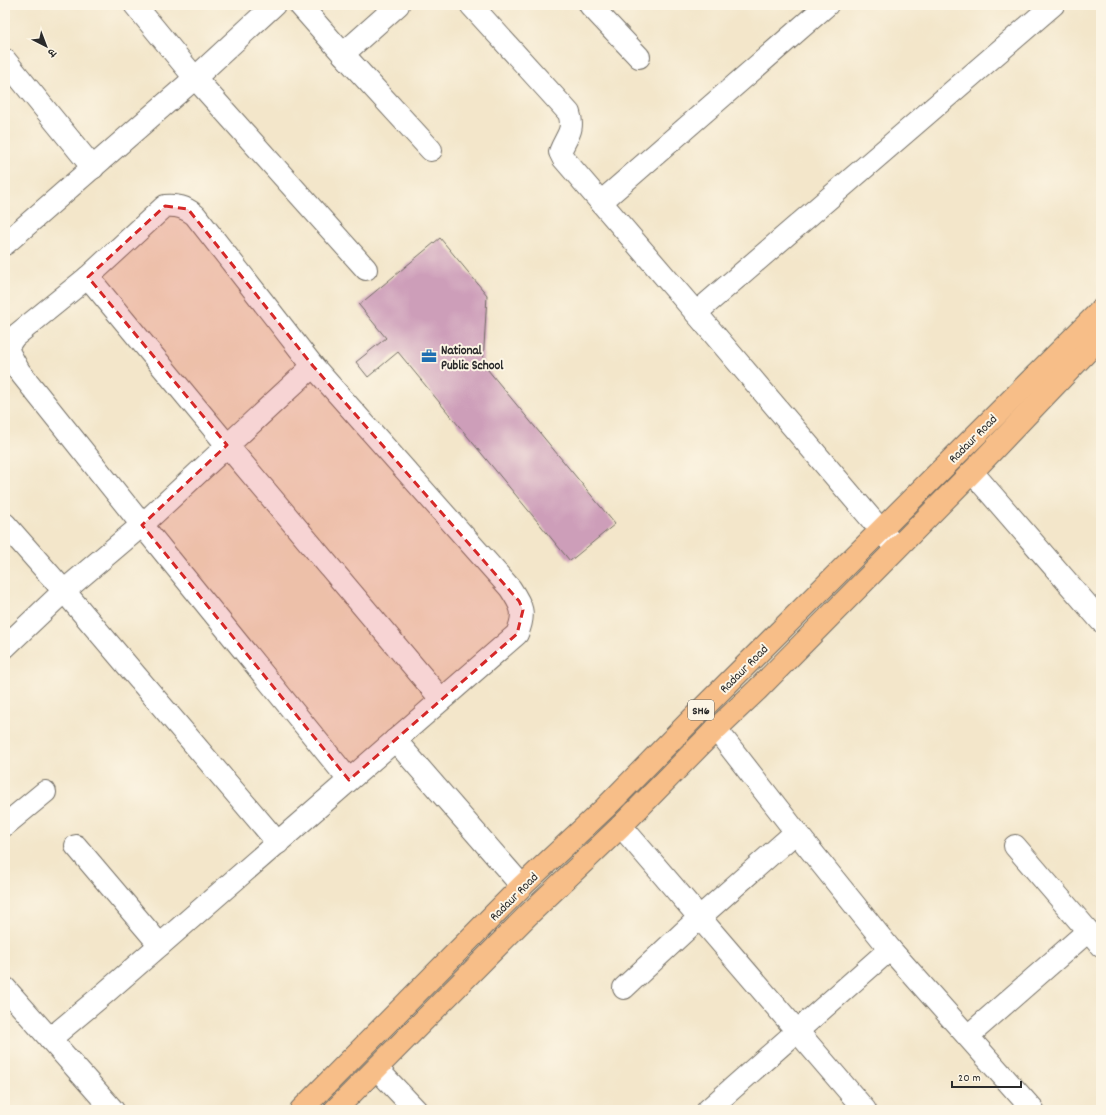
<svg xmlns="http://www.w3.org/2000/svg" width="1106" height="1115" font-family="Dekko,'Playpen Sans Deva',sans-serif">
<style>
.building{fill:#cd9eb9}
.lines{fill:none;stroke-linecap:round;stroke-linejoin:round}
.minor-casing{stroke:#716c63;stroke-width:24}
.major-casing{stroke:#716c63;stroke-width:24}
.minor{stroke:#fff;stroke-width:22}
.major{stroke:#f7be88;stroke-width:22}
.marked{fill:#d62828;fill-opacity:0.2;stroke:#d62828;stroke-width:3;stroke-dasharray:8 5;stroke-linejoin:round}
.labels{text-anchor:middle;stroke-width:4;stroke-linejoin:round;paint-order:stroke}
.shield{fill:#fcf5e5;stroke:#6a6863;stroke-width:1}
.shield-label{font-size:12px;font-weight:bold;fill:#2b2b2b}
.poi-label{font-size:13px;font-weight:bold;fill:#2b2b2b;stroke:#fcf5e5;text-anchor:start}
.street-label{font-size:13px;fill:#2b2b2b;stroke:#fcf5e5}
</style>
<rect width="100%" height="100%" fill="#fcf5e5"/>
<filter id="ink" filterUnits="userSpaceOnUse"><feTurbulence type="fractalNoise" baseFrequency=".025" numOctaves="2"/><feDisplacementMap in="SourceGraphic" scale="8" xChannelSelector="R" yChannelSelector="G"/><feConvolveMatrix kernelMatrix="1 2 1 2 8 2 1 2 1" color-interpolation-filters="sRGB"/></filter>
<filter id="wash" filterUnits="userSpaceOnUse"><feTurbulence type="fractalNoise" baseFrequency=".012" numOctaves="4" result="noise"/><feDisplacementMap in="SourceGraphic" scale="16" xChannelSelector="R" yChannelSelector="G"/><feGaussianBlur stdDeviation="0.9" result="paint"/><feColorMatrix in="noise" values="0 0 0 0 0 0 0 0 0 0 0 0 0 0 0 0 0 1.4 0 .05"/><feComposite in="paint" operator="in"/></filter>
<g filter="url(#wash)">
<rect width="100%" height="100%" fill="#f3e6ca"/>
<g id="blocks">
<path class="building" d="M440,238L487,295L483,364L615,524L570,561L398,352L368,377L356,362L386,338L359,305Z"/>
</g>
</g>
<g filter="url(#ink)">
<use href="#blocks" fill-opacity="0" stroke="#716c63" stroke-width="1"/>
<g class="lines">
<g class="minor-casing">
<g id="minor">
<path d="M135,5L195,78L366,269"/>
<path d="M300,5L343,54L431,150"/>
<path d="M471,5L569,113C575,131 566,136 560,152L563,158L696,313L896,548"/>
<path d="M590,5L639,57"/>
<path d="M343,54L398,5"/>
<path d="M5,60L93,168"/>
<path d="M601,202L827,5"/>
<path d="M5,244L195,78L274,5"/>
<path d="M88,277L227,445L441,699"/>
<path d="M696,313L1053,5"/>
<path d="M972,472L1101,621"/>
<path d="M5,524L64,591L278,843"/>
<path d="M5,647L64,591L142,525L313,366"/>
<path d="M716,729L796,832L890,949L1033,1110"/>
<path d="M395,740L522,886"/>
<path d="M5,825L45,792"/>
<path d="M621,826L865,1110"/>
<path d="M76,846L160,945"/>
<path d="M1015,846L1101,946"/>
<path d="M5,988L113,1110"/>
<path d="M624,988L700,917L796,832"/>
<path d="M968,1036L1088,931"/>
<path d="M50,1039L105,993L517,634C526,613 522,606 510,588L313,366L195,215C185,207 177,205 165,206L88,277L14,337L8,346V351L19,371L142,525L349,780"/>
<path d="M377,1069L416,1110"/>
<path d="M708,1110L890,949"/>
</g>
</g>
<g class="major-casing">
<g id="major">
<path d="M301,1110L522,886L605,808L699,712L1101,310"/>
<path d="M335,1110L527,916L621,826L716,729L757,690L972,472L1101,337"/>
</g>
</g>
<use href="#minor" class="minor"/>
<use href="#major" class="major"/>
</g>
</g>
<path class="marked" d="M165,206L188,209L313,366L519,601L523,610L517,634L349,780L142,525L227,445L88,277Z"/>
<defs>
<g id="office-bare" transform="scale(1.2)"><path d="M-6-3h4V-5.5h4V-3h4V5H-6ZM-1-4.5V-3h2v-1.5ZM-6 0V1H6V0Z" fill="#1f6fb2" stroke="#fcf5e5" stroke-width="2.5" paint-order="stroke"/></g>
</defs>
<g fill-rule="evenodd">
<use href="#office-bare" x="429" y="356"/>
</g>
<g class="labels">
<rect class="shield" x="688" y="700" width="26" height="20" rx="3"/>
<g class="shield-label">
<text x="701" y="714">SH6</text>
</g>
<g class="poi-label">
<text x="441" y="354">National<tspan x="441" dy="15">Public School</tspan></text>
</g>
<g class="street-label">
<text transform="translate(972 438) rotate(-45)" y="5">Radaur Road</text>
<text transform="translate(743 668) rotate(-45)" y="5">Radaur Road</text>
<text transform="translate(513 896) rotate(-45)" y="5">Radaur Road</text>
</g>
</g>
<rect width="1106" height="1115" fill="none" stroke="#fcf5e5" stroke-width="20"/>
<g transform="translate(46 46) rotate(138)" stroke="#fcf5e5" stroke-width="3" paint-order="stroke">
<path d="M0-3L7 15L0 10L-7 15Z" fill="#2b2b2b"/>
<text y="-6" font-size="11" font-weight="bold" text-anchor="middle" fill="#2b2b2b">उ</text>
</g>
<path d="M952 1081v6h69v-6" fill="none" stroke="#2b2b2b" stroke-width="2"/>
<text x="958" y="1081" font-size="12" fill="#2b2b2b" stroke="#fcf5e5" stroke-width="3" paint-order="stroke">20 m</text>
</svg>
